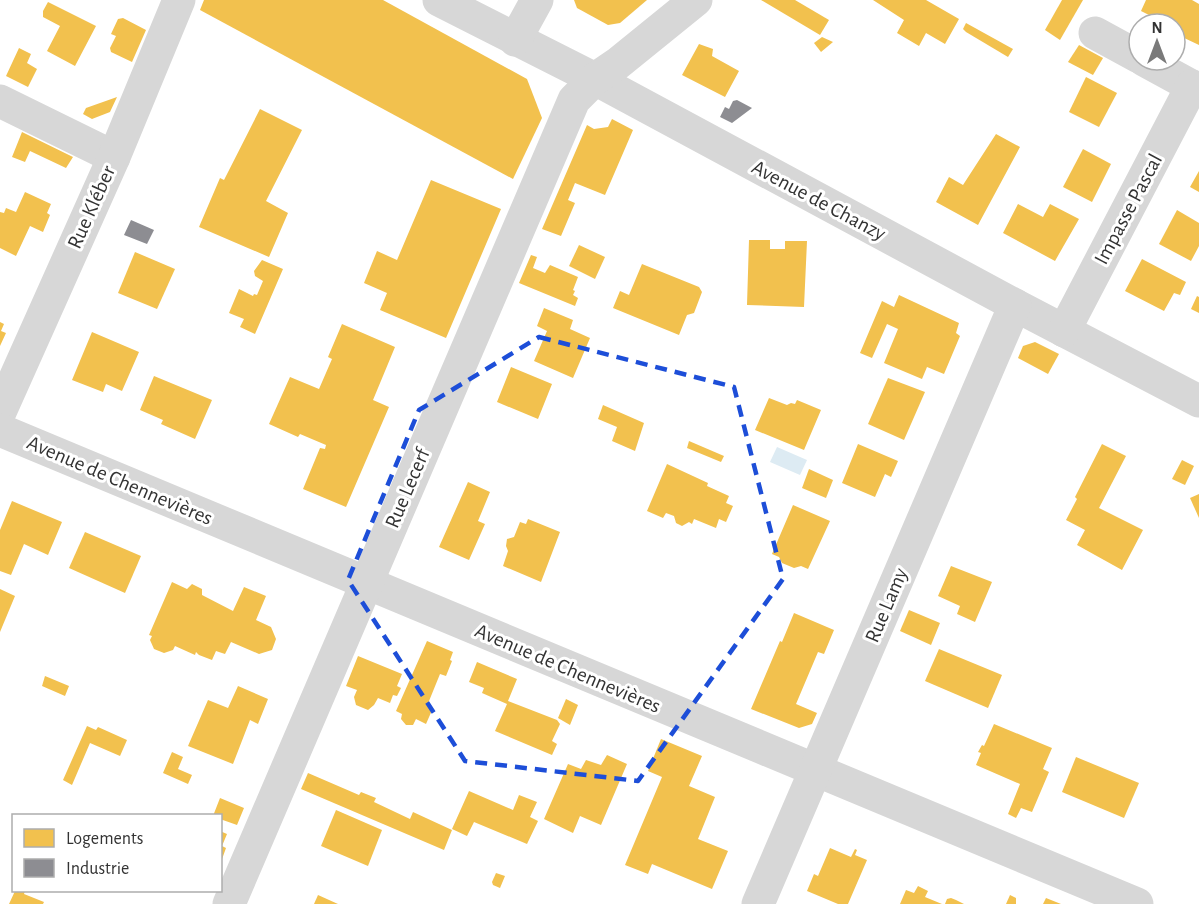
<svg xmlns="http://www.w3.org/2000/svg" width="1199" height="904" font-family="'Alegreya Sans',sans-serif">
<style>
.water{fill:#ddebf3}
.homes{fill:#f2c14e}
.industry{fill:#8d8d92}
.lines{fill:none;stroke-linecap:round;stroke-linejoin:round}
.minor{stroke:#d7d7d7;stroke-width:33}
.marked{fill:none;stroke:#1d4ed8;stroke-width:4.5;stroke-dasharray:12 8;stroke-linejoin:round}
.labels{text-anchor:middle;stroke-width:6;stroke-linejoin:round;paint-order:stroke}
.street-label{font-size:21px;fill:#333;stroke:#fff}
</style>
<rect width="100%" height="100%" fill="#fff"/>
<path class="water" d="M777,447L807,460L800,475L770,462Z"/>
<g class="homes">
<path d="M204,0H383L527,79L542,118L513,179L200,10Z"/>
<path d="M574,0H647L620,23L608,25L577,8Z"/>
<path d="M761,0H795L829,20L820,35Z"/>
<path d="M873,0H926L959,19L945,44L926,33L919,46L897,33L904,20Z"/>
<path d="M1062,0H1083L1060,40L1045,30Z"/>
<path d="M1146,0H1192L1199,4V45L1180,36L1182,32L1175,28V24H1167L1141,11Z"/>
<path d="M48,2L96,26L75,66L47,51L60,26L43,17V11Z"/>
<path d="M123,18L146,30L132,62L111,52L110,48L116,36L111,34L118,19Z"/>
<path d="M966,23L1013,49L1008,57L966,32L963,29Z"/>
<path d="M822,37L833,42L821,52L814,43Z"/>
<path d="M699,44L713,49L712,56L739,71L725,97L682,75Z"/>
<path d="M1079,45L1103,58L1093,75L1068,62Z"/>
<path d="M19,48L31,54L27,63L37,69L28,87L6,76Z"/>
<path d="M1086,77L1117,93L1099,127L1069,112Z"/>
<path d="M117,97L110,112L92,119L83,114L86,108Z"/>
<path d="M260,109L302,130L266,201L288,213L269,257L199,227L220,178L224,180Z"/>
<path d="M612,119L633,130L605,195L575,183L568,200L575,203L561,236L542,229L587,125L594,129L608,127Z"/>
<path d="M22,132L73,157L66,168L30,151L25,162L12,157Z"/>
<path d="M996,134L1020,147L978,225L936,202L949,177L963,185Z"/>
<path d="M1083,149L1111,164L1092,202L1063,187Z"/>
<path d="M1199,171V192L1190,187Z"/>
<path d="M431,180L501,209L446,338L380,310L387,293L364,283L377,251L397,260Z"/>
<path d="M25,192L51,204L47,213L50,215L43,232L30,226L16,256L0,248V212L4,213L6,208L16,212Z"/>
<path d="M1018,204L1043,217L1050,204L1079,219L1055,261L1003,233Z"/>
<path d="M1177,210L1199,223V246L1191,261L1159,244Z"/>
<path d="M749,240H770V249H785V241H807L804,307L747,305Z"/>
<path d="M579,245L605,257L595,279L569,266Z"/>
<path d="M135,252L175,269L157,309L118,293Z"/>
<path d="M531,255L537,257L533,268L545,273L550,265L578,277L573,290L575,291L573,295L578,298L575,306L519,283Z"/>
<path d="M1142,259L1186,282L1180,295L1174,293L1164,311L1125,291Z"/>
<path d="M262,260L283,269L255,334L240,327L244,319L229,313L239,289L253,296L254,294L257,295L263,281L255,276L254,271Z"/>
<path d="M642,264L699,287L702,292L694,313L687,315L679,335L613,308L620,291L629,295Z"/>
<path d="M899,295L959,323L956,333L960,336L944,374L927,367L922,379L884,363L898,329L887,324L872,358L860,353L882,301L894,307Z"/>
<path d="M1197,296L1199,297V313L1191,309Z"/>
<path d="M544,308L573,320L570,329L590,338L573,378L534,361L547,331L537,326Z"/>
<path d="M0,322L4,324L1,331L6,333L0,346Z"/>
<path d="M342,324L395,347L373,400L389,407L346,507L303,489L320,448L325,449L326,445L300,434L298,437L269,424L290,377L319,389L332,359L328,357Z"/>
<path d="M92,332L139,352L122,391L106,384L103,392L72,380Z"/>
<path d="M1035,342L1059,354L1048,374L1018,358L1023,346Z"/>
<path d="M511,367L552,384L538,419L497,402Z"/>
<path d="M154,376L212,400L195,439L161,424L163,420L140,410Z"/>
<path d="M888,378L925,392L904,440L868,424Z"/>
<path d="M769,398L787,405L791,403L795,404L797,400L821,410L804,450L755,430Z"/>
<path d="M603,405L644,423L635,451L612,441L617,427L598,419Z"/>
<path d="M689,441L724,456L721,462L687,448Z"/>
<path d="M858,444L898,461L891,477L885,474L875,497L842,483Z"/>
<path d="M1102,444L1126,456L1099,508L1143,530L1122,570L1077,545L1085,530L1066,520L1077,499L1075,497Z"/>
<path d="M1182,460L1194,466L1185,485L1172,479Z"/>
<path d="M667,464L708,483L707,486L729,496L726,503L733,506L726,522L719,519L716,528L694,519L692,524L689,522L682,526L676,523L674,516L666,513L663,518L647,511Z"/>
<path d="M809,469L833,480L826,498L802,488Z"/>
<path d="M468,482L490,492L478,521L485,524L469,560L439,547Z"/>
<path d="M1199,494V518L1190,498Z"/>
<path d="M12,501L62,522L48,555L24,544L11,575L0,571V530Z"/>
<path d="M793,505L830,521L808,569L801,566L794,568L782,563L779,557L772,554Z"/>
<path d="M528,519L560,532L541,582L503,566L508,551L506,546L507,539L514,537L520,522L526,524Z"/>
<path d="M85,532L141,556L125,593L69,568Z"/>
<path d="M951,566L992,582L975,622L957,614L960,606L938,596Z"/>
<path d="M172,582L187,589L192,584L202,589V595L233,611L244,587L266,596L256,620L271,627L276,639L272,650L259,654L231,642L225,654L216,651L212,660L199,655L196,652L195,655L175,646L173,650L164,653L154,649L150,640L152,636L149,635Z"/>
<path d="M0,589L15,596L0,632Z"/>
<path d="M909,610L940,623L931,645L900,631Z"/>
<path d="M794,613L834,630L824,654L818,652L796,704L817,713L812,724L799,728L751,709L780,641L782,642Z"/>
<path d="M427,641L453,652L450,660L452,661L446,676L440,674L427,706L433,708L426,724L416,719L413,725H406L401,719L402,714L396,711Z"/>
<path d="M939,649L1002,675L988,708L925,681Z"/>
<path d="M358,656L402,674L397,686L401,688L397,696L393,695L390,703L378,698L374,705L368,710L356,705L354,697L357,690L346,686Z"/>
<path d="M477,662L517,679L508,701L557,720L560,724L552,741L557,744L552,755L495,731L507,704L482,693L484,688L469,682Z"/>
<path d="M45,676L69,686L65,696L42,686Z"/>
<path d="M238,686L268,699L258,724L250,720L233,764L188,746L208,700L228,708Z"/>
<path d="M566,699L578,705L570,725L558,718Z"/>
<path d="M994,724L1052,748L1043,769L1049,772L1032,812L1021,808L1016,818L1008,814L1020,784L976,765L981,753L978,752L982,745L984,746Z"/>
<path d="M87,726L96,730L98,727L127,740L120,756L90,743L72,785L63,780Z"/>
<path d="M661,739L702,756L689,786L715,797L698,839L728,851L712,889L652,864L648,874L625,865L662,777L648,771Z"/>
<path d="M172,752L183,757L178,769L192,775L188,784L163,773Z"/>
<path d="M607,755L627,764L601,825L580,816L573,833L544,819L568,764L581,769L586,760L601,765Z"/>
<path d="M1076,757L1139,783L1124,818L1062,792Z"/>
<path d="M308,773L359,795L361,792L376,798L374,802L410,819L413,812L452,830L444,850L301,789Z"/>
<path d="M469,791L513,810L519,795L537,802L530,817L538,821L527,844L474,822L467,836L452,829Z"/>
<path d="M220,798L244,808L237,825L220,819V816H213Z"/>
<path d="M336,810L382,830L368,866L321,846Z"/>
<path d="M220,831L227,834L222,846L226,848L221,862Z"/>
<path d="M830,848L851,857L855,849L857,850L855,855L867,860L848,904H838L807,891L814,874L818,876Z"/>
<path d="M496,873L505,876L500,888L493,885L492,882Z"/>
<path d="M918,886L928,891L925,897L942,904H900L906,890L914,893Z"/>
<path d="M15,891H25L24,894L44,902L43,904H9Z"/>
<path d="M318,895L338,904H314Z"/>
<path d="M1010,895L1016,898V904H1006Z"/>
<path d="M951,898L956,900L964,904H945L947,899Z"/>
<path d="M1046,898L1061,904H1043Z"/>
</g>
<g class="industry">
<path d="M737,100L752,108L732,123L720,117L725,107L729,109L733,101Z"/>
<path d="M131,220L154,230L147,244L124,235Z"/>
</g>
<g class="lines">
<g class="minor">
<path d="M439,0L595,79L1015,305L1199,401"/>
<path d="M1095,33L1139,57"/>
<path d="M515,40L537,0"/>
<path d="M1144,60L1199,90"/>
<path d="M0,101L114,157"/>
<path d="M1064,331L1192,86"/>
<path d="M0,412L114,157L179,0"/>
<path d="M0,430L1137,904"/>
<path d="M229,904L574,100L595,79L617,64L696,0"/>
<path d="M758,904L1015,305"/>
</g>
</g>
<path class="marked" d="M539,337L734,387L783,579L638,781L465,761L348,580L419,410Z"/>
<g class="labels">
<g class="street-label">
<text transform="translate(819 200) rotate(28)" y="7">Avenue de Chanzy</text>
<text transform="translate(91 207) rotate(-66)" y="7">Rue Kléber</text>
<text transform="translate(1128 209) rotate(-62)" y="7">Impasse Pascal</text>
<text transform="translate(120 480) rotate(23)" y="7">Avenue de Chennevières</text>
<text transform="translate(407 488) rotate(-67)" y="7">Rue Lecerf</text>
<text transform="translate(886 605) rotate(-67)" y="7">Rue Lamy</text>
<text transform="translate(568 668) rotate(23)" y="7">Avenue de Chennevières</text>
</g>
</g>
<rect x="12" y="814" width="210" height="78" fill="#ffffff" stroke="#adadad" stroke-width="1.5"/>
<rect x="24" y="829" width="30" height="18" fill="#f2c14e" stroke="#adadad" stroke-width="1.5"/>
<text x="66" y="844" font-size="18" fill="#333333">Logements</text>
<rect x="24" y="859" width="30" height="18" fill="#8d8d92" stroke="#adadad" stroke-width="1.5"/>
<text x="66" y="874" font-size="18" fill="#333333">Industrie</text>
<g transform="translate(1157 42)"><circle r="28" fill="#ffffff" stroke="#adadad" stroke-width="1.5"/>
<path d="M0-4.5L10 22L0 15L-10 22Z" fill="#7a7a7a"/>
<text y="-9" font-size="16" font-weight="bold" text-anchor="middle" fill="#333333">N</text>
</g>
</svg>
